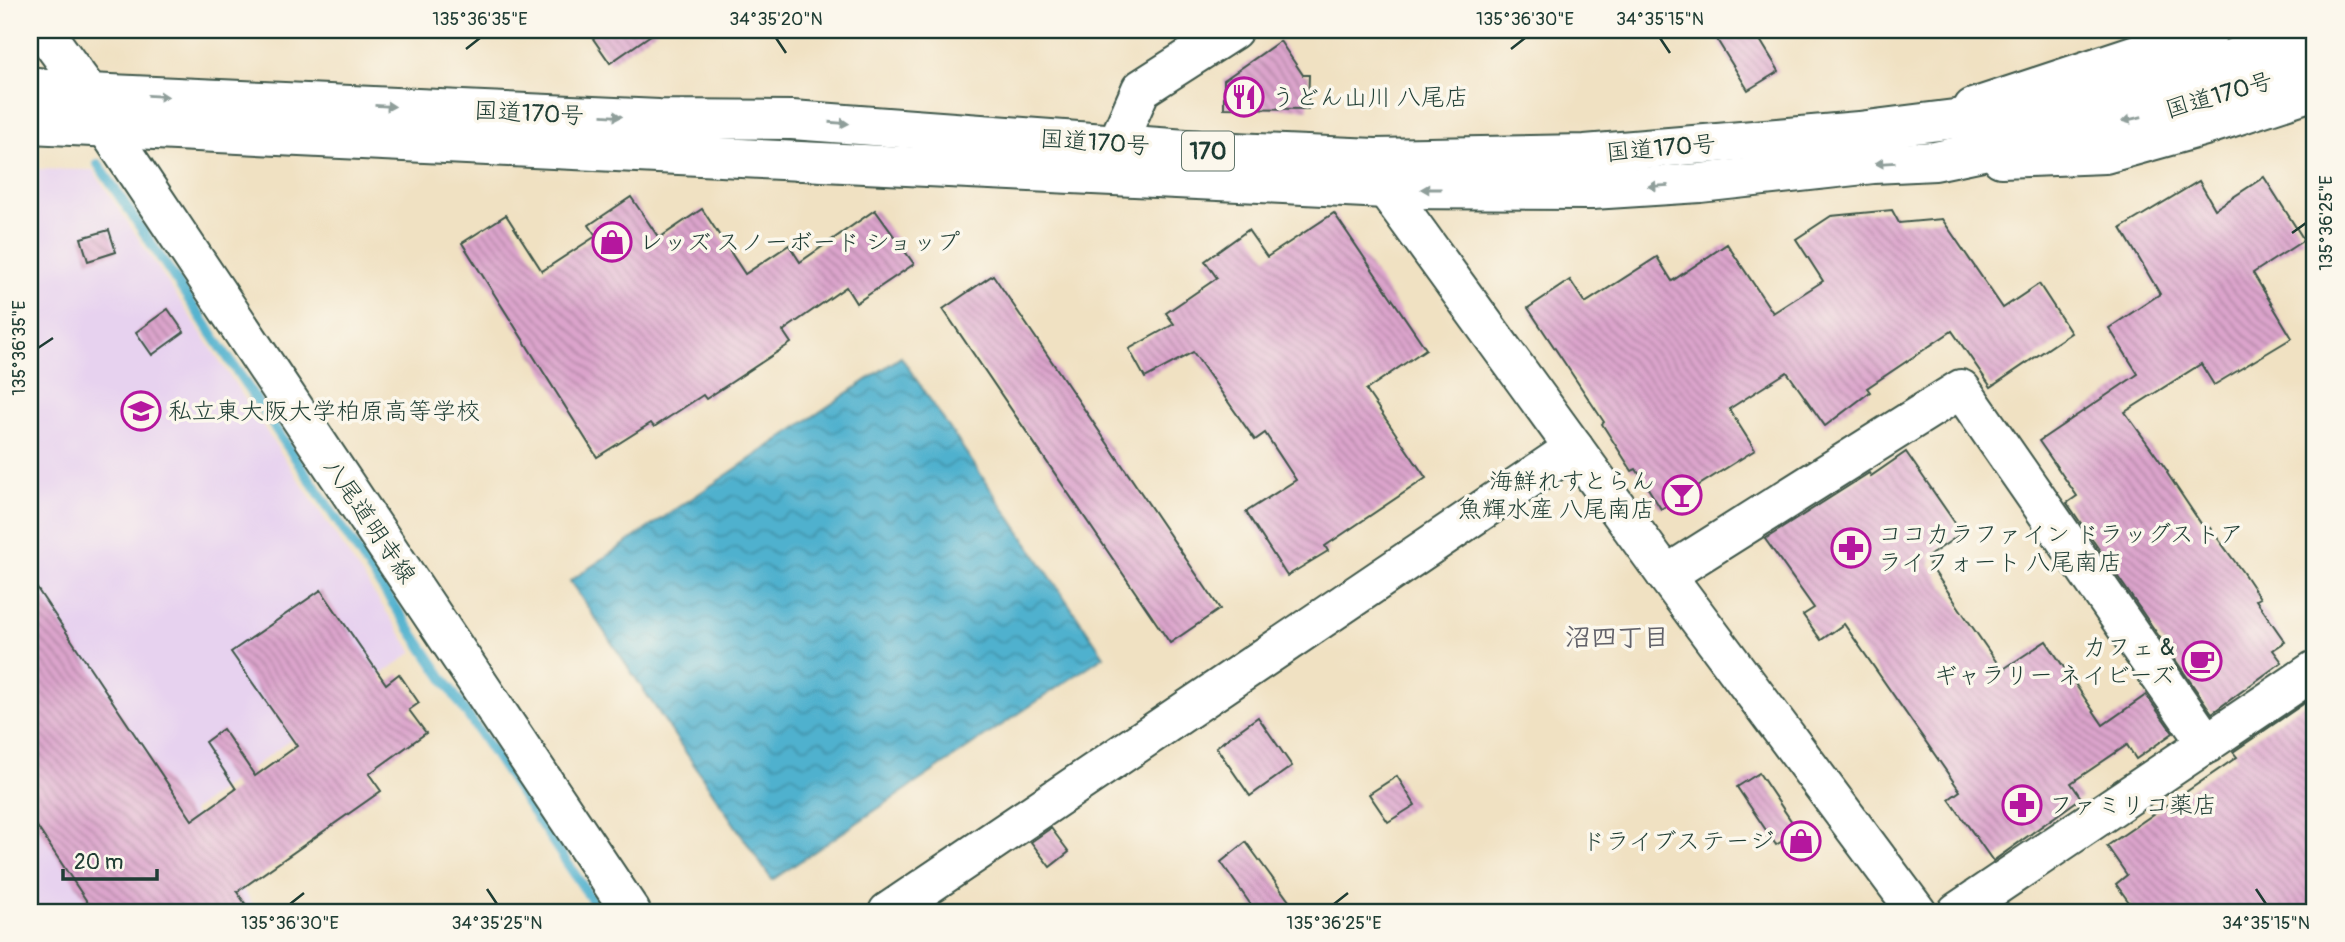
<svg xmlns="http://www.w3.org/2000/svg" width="2345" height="942" font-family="Pangolin,'Klee One',sans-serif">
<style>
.built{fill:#e7d2ef}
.water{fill:url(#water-waves);stroke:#377781;stroke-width:2}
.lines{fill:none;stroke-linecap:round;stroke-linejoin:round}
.stream{stroke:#4fb1ce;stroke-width:10}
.building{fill:url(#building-back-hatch)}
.minor-casing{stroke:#3e5649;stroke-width:42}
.major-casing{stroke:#3e5649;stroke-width:42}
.highway-casing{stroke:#3e5649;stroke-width:42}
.minor{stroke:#fff;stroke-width:38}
.major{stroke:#fff;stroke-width:38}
.highway{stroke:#fff;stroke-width:38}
.oneway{fill:#8f9e9a}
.ticks{fill:none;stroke:#1f3d34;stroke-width:2.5}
.labels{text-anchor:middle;stroke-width:7;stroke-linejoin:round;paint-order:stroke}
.shield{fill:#fbf7ec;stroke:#61756b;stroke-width:2}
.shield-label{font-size:23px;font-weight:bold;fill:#1f3d34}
.street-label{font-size:24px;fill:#1f3d34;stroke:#fbf7ec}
.poi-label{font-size:24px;fill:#1f3d34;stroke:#fbf7ec;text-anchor:start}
.neighbourhood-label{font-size:26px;font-weight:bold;fill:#616169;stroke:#fbf7ec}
.neatline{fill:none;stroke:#1f3d34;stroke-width:2.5}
.ticks-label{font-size:18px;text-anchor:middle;fill:#1f3d34}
</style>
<defs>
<pattern id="water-waves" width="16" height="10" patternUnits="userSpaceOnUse" patternTransform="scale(1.75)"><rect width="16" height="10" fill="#4fb1ce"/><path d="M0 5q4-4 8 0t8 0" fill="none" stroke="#4191a8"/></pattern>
<pattern id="building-back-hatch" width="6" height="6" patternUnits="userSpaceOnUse" patternTransform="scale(1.75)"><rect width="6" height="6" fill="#dca4cc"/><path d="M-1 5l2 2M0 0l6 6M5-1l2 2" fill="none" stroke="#b287a6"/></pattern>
</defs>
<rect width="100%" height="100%" fill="#fbf7ec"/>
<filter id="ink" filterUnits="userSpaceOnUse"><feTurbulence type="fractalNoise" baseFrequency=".0143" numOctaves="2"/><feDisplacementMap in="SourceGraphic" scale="14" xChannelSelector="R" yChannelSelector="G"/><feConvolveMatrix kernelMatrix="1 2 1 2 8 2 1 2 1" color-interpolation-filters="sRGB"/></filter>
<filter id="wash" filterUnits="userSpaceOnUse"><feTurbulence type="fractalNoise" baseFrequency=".00686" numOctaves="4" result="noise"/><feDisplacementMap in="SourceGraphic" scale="28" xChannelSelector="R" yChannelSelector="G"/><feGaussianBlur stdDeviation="1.57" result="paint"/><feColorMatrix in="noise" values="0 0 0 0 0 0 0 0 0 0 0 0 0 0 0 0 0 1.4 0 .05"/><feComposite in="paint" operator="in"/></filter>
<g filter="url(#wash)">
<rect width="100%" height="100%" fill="#f0e1c2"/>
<path class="built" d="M30,169L93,170L413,652L192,811L258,912H30Z"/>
<path class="water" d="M901,357L1104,656L772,880L570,581Z"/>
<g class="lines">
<path class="stream" d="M98,164L600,912"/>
</g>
<g id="blocks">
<g class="building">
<path d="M587,30H658L610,63Z"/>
<path d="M1711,30H1754L1779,71L1748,90Z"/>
<path d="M1280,41L1303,75H1309L1308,109L1224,108V80Z"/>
<path d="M2264,177L2304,240L2253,273L2292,338L2214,385L2201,364L2125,412L2168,472L2167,473L2206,531L2210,528L2244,574L2260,598L2256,600L2285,642L2273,650L2282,662L2212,713L2067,503L2077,496L2039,441L2138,374L2109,328L2160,294L2121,228L2199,181L2215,209Z"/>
<path d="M631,197L659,238L702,209L745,274L789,245L800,262L875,210L914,264L856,303L846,287L783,331L791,343L706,399L703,395L654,427L651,423L597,457L462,243L506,215L542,271L596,236L589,225Z"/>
<path d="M1892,210L1899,223L1942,219L2003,308L2039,284L2071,333L1991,387L1952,331L1867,388L1870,392L1825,426L1787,372L1729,409L1755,450L1661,509L1636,469L1632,471L1602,424L1604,422L1528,308L1570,280L1585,303L1657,257L1672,281L1727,244L1773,313L1823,281L1796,239L1831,216Z"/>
<path d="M1334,213L1426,349L1366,390L1426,478L1325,546L1328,551L1287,576L1246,512L1296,480L1265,433L1255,440L1193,352L1145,378L1129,349L1174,324L1166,313L1217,278L1205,261L1248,230L1267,257Z"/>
<path d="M109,230L116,252L88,261L81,238Z"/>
<path d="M993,275L1220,609L1170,643L943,309Z"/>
<path d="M168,309L184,332L152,355L136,332Z"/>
<path d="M1906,452L1962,533L1929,556L1932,562L1929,564L2002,670L2046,641L2103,725L2146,695L2173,733L2136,759L2127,745L2071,783L2081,798L1993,861L1949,799L1960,791L1844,624L1821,640L1803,615L1814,608L1765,539L1869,473L1871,476Z"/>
<path d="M30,578L192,820L236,789L205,742L223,729L255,776L297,746L231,652L321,590L386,684L399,674L419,703L409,710L426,733L369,774L381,791L237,892L251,912H94L30,816Z"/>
<path d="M2315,696V912H2136L2116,884L2127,875L2107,846L2237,757L2233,752Z"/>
<path d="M1258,717L1292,766L1250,796L1216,747Z"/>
<path d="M1759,773L1798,831L1776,845L1737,787Z"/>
<path d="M1397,776L1415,805L1388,822L1369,794Z"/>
<path d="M1051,828L1069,852L1050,867L1031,842Z"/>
<path d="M1246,842L1297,912H1256L1221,862Z"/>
</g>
</g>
</g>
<g filter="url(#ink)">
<use href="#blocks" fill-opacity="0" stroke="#3e5649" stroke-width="2"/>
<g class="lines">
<g class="minor-casing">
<g id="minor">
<path d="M43,30L89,93"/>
<path d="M1973,108L2209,30"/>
<path d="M1117,144L1141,89L1233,30"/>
<path d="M2001,158L2105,154L2205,126L2315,90"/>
<path d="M1377,163L1386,189L1666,575L1917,912"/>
<path d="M1666,575L1961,389L2207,744"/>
<path d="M888,912L1574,448"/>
<path d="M1957,912L2315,670"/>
</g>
</g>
<g class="major-casing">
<path id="major" d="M93,101L106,127L631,912"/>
</g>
<g class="highway-casing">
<g id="highway">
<path d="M30,86L89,93L659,119L792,120L1213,151L1375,158L1585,154L1859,131L2042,108L2231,59L2315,30"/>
<path d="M30,124L1386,189L1592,190L1700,183L1873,164L1935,161L2135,119L2250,88L2315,65"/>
</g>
</g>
<use href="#minor" class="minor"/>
<use href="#major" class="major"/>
<use href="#highway" class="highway"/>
</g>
<defs><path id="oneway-solid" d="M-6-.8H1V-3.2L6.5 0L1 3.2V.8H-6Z" transform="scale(1.75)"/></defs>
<g class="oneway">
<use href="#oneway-solid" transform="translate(158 96) rotate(3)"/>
<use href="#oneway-solid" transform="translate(385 106) rotate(3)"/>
<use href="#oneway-solid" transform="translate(612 116) rotate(3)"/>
<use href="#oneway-solid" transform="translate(2132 119) rotate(167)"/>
<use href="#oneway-solid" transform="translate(839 123) rotate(4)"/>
<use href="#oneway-solid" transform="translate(1885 163) rotate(177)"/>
<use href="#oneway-solid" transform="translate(1658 186) rotate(177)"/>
<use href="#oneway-solid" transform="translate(1431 189) rotate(-180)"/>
</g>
</g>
<path class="ticks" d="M776,38L786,53M1660,38L1670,53M466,49L480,38M1511,49L1525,38M2292,233L2306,223M38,348L53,338M487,889L497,904M2256,889L2266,904M290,904L304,893M1334,904L1348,893"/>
<defs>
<g id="restaurant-ring" transform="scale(2.0125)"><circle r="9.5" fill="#fbf7ec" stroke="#b5179e" stroke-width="1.5"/><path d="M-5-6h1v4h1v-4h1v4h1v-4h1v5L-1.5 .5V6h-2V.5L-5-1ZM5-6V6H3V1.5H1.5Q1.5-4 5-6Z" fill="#b5179e"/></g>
<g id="shop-ring" transform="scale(2.0125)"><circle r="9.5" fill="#fbf7ec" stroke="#b5179e" stroke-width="1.5"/><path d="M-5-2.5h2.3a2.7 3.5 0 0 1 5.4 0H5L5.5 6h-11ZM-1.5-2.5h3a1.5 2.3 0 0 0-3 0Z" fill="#b5179e"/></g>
<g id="school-ring" transform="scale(2.0125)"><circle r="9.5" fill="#fbf7ec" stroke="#b5179e" stroke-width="1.5"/><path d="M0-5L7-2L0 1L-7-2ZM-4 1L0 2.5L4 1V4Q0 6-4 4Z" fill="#b5179e"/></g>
<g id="bar-ring" transform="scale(2.0125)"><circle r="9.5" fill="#fbf7ec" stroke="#b5179e" stroke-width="1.5"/><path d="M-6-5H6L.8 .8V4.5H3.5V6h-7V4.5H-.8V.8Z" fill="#b5179e"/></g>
<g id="pharmacy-ring" transform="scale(2.0125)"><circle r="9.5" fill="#fbf7ec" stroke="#b5179e" stroke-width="1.5"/><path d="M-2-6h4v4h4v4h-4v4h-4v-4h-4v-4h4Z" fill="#b5179e"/></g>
<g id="cafe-ring" transform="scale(2.0125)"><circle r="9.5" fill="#fbf7ec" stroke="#b5179e" stroke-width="1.5"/><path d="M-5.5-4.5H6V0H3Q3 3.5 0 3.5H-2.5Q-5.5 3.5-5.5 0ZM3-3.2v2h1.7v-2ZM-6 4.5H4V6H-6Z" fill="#b5179e"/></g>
</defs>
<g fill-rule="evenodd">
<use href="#restaurant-ring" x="1244" y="97"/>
<use href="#shop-ring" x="612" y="242"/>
<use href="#school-ring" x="141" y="411"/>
<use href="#bar-ring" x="1682" y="495"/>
<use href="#pharmacy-ring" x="1851" y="548"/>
<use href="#cafe-ring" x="2202" y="661"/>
<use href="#pharmacy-ring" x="2022" y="805"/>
<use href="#shop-ring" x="1801" y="841"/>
</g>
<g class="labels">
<rect class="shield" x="1182" y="131.5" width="52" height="39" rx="5"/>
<g class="shield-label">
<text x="1208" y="159">170</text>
</g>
<g class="street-label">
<text transform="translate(2219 95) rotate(-16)" y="8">国道170号</text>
<text transform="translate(529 113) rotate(3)" y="8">国道170号</text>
<text transform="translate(1095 142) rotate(4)" y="8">国道170号</text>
<text transform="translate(1661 148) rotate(-5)" y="8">国道170号</text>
<text transform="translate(370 521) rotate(56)" y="8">八尾道明寺線</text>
</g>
<g class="poi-label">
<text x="1271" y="105">うどん山川 八尾店</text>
<text x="639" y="250">レッズ スノーボード ショップ</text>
<text x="168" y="419">私立東大阪大学柏原高等学校</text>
<text x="1655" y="489" text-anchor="end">海鮮れすとらん<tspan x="1655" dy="28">魚輝水産 八尾南店</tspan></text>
<text x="1878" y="542">ココカラファイン ドラッグストア<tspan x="1878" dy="28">ライフォート 八尾南店</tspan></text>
<text x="2175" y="655" text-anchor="end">カフェ &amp;<tspan x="2175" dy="28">ギャラリー ネイビーズ</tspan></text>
<text x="2049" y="813">ファミリコ薬店</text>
<text x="1774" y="849" text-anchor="end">ドライブステージ</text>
</g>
<g class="neighbourhood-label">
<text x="1617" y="646">沼四丁目</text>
</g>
</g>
<rect width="2345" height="942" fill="none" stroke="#fbf7ec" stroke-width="77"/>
<path d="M63 869v10h94v-10" fill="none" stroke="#1f3d34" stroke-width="3.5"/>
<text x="74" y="869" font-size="21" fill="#1f3d34" stroke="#fbf7ec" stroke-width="5" paint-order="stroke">20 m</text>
<rect x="38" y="38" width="2268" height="866" class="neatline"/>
<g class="ticks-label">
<text x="480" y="25">135°36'35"E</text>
<text x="776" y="25">34°35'20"N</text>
<text x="1525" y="25">135°36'30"E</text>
<text x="1660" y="25">34°35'15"N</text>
<text transform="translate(2326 223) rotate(-90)" y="6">135°36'25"E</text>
<text transform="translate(19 348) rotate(-90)" y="6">135°36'35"E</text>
<text x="290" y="929">135°36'30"E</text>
<text x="497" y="929">34°35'25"N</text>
<text x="1334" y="929">135°36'25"E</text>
<text x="2266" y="929">34°35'15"N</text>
</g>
</svg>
